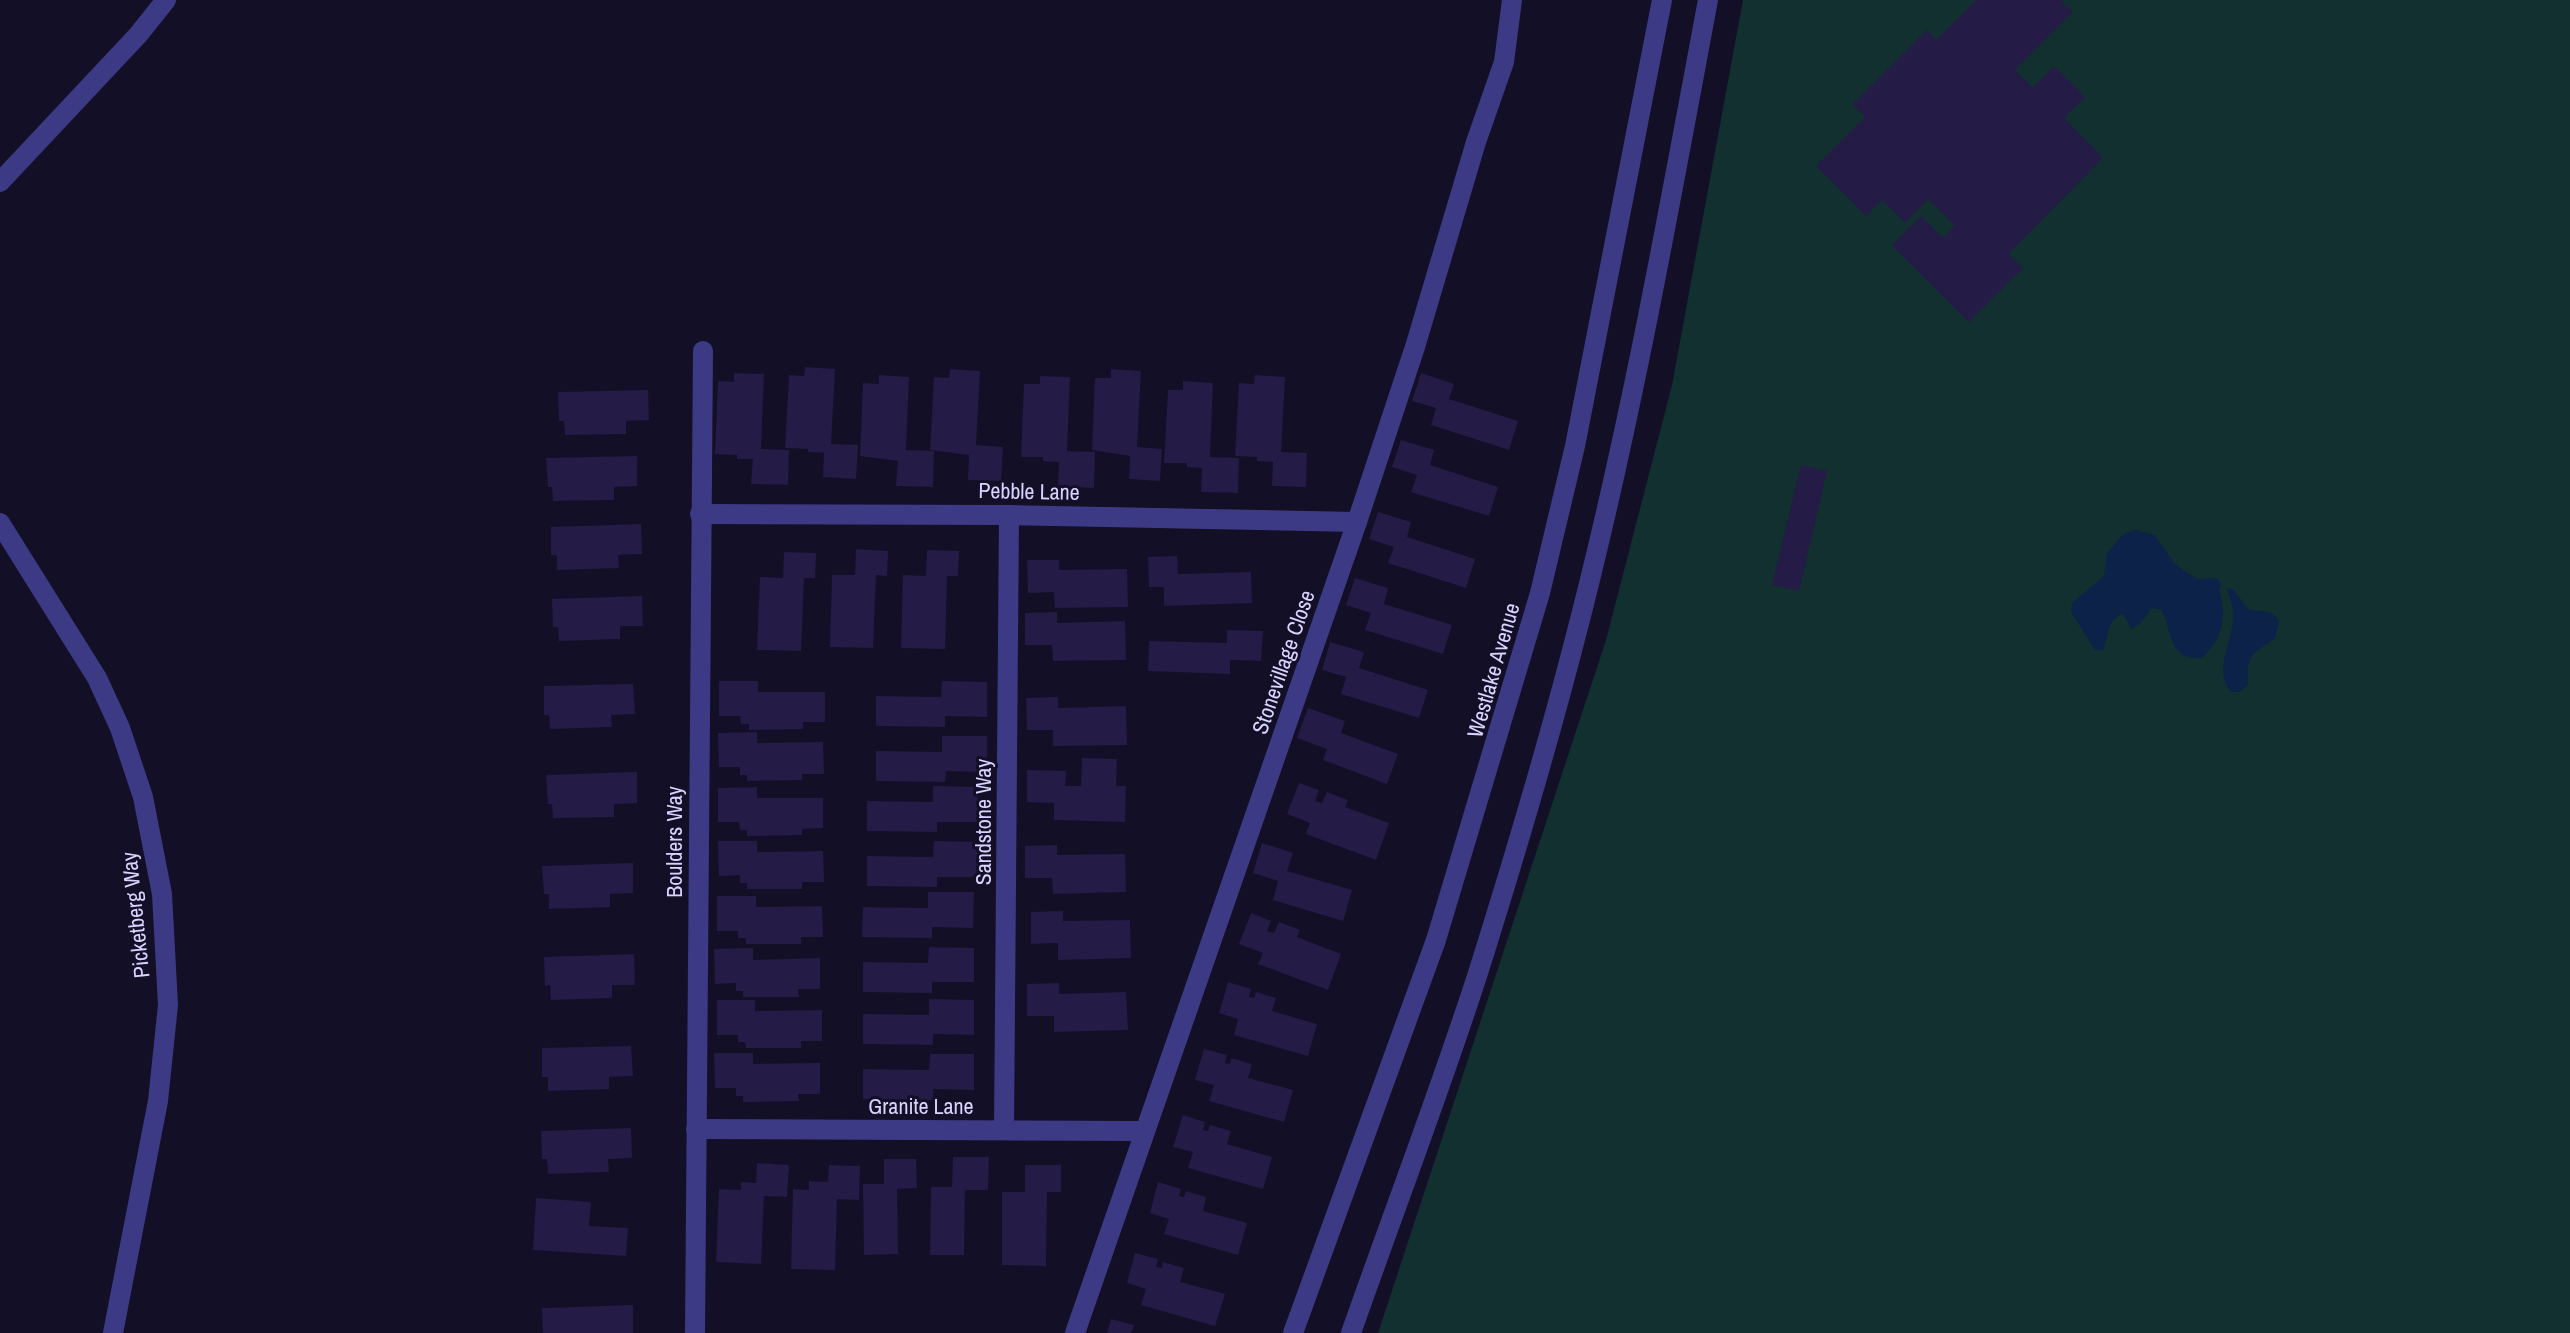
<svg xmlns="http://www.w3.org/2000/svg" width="2570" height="1333" font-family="'Archivo Narrow',sans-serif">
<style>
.green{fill:#12302f}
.water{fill:#0c2248}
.building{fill:#241b47}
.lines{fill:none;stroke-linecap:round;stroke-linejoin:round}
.street{stroke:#3d3a85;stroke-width:20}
.labels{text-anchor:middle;stroke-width:6;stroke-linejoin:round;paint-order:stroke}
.street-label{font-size:22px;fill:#d9d4ff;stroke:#130f26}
</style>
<rect width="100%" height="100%" fill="#130f26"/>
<path class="green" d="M1743,0H2570V1333H1378L1606,640L1672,385Z"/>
<g class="water">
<path d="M2136,530L2155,535L2174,563L2189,574L2198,579L2217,578L2221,585L2219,589C2227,617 2223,639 2202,658C2167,661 2173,630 2161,610L2152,608L2140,624L2132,629L2123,614C2105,621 2110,635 2103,650H2095L2071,612L2072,603L2104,576L2107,553C2118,543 2118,533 2136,530Z"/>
<path d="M2226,588L2234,590L2248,609C2260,613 2272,608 2279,621L2275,638L2253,654L2248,666V685L2239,692H2231C2213,670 2232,643 2233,619C2234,608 2230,598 2226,588Z"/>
</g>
<g class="building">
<path d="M1977,0H2061L2073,12L2015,70L2033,88L2054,66L2085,97L2064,118L2103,158L2008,254L2023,268L1969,322L1892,245L1921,216L1943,238L1955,226L1928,199L1905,223L1882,200L1866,216L1816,166L1865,117L1853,104L1927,30L1936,40Z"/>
<path d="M805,367L835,369L831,444L858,445L856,479L823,477L824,453L808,452V449L785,448L789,375L804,376Z"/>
<path d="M950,369L980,371L976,445L1003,447L1001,481L968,480L969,455L930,450L934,377L949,378Z"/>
<path d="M1111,369L1141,371L1137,447L1162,449L1160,481L1129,479L1130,456L1092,450L1095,378H1111Z"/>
<path d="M734,373L764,374L761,449L789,450L788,485L751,484L753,459H737V455L715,454L718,381L734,382Z"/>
<path d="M1421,373L1454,384L1449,399L1518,421L1509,450L1431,425L1436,408L1412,401Z"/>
<path d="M879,375L909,377L906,450L934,451L933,487L896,486L898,461L860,456L863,383L879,384Z"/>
<path d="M1255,375L1285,377L1281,452L1307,453L1306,487L1272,486L1273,462L1257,461V457L1235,456L1239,383L1254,384Z"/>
<path d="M1040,376L1070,377L1067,451L1095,452L1094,488L1058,486L1059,462L1043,461V457H1021L1024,384H1040Z"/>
<path d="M1183,381L1213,383L1210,457L1239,458L1238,493L1201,492L1202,468L1187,467V463H1164L1168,390H1183Z"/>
<path d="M648,390L649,420L626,421V434L565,435L564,421H559L558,392Z"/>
<path d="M1401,440L1434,450L1430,465L1498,487L1489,516L1411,492L1417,475L1392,467Z"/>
<path d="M637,456V486L614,487V500L553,501L552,487H548L546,458Z"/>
<path d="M1801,465L1827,471L1799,591L1772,585Z"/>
<path d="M1378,512L1411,522L1407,537L1475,559L1466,588L1388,563L1394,547L1369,539Z"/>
<path d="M641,524L642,554L618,555L619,568L557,570V555H551V527Z"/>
<path d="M856,549L888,551L887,576L876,575L873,648L830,647L832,575H855Z"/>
<path d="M927,550L959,551L958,576H947L945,649L901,648L903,575L926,576Z"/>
<path d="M784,552L816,553L815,578H804L801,651L757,650L760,577L783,578Z"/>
<path d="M1177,556L1178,574L1251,572L1252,603L1164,606V587H1149L1148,557Z"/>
<path d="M1027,560H1059V570L1127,569L1128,607L1055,608L1054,592L1028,593Z"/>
<path d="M1355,578L1388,588L1384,604L1452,625L1443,654L1365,630L1371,613L1346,605Z"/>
<path d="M642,596L643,626H620V639L559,641L558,627H553L552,599Z"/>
<path d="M1057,612V623L1125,621L1126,660L1053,661L1052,645H1025V613Z"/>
<path d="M1227,630L1263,631L1261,661L1230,660V674L1148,671L1149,641L1227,643Z"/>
<path d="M1330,642L1364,652L1359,668L1428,690L1419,718L1341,694L1346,677L1322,670Z"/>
<path d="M719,681H758V692H825V722H803V729L749,730V724H741L740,716H719Z"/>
<path d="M942,681L987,682V717L945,716V727L876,726V696L941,697Z"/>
<path d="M633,684L635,714L611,715L612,727L550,729L549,715H544V686Z"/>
<path d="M1058,697V708L1126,706L1127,745L1053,746V730H1027L1026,698Z"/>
<path d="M1308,708L1345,721L1341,733L1398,754L1387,784L1323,760L1327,749L1297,738Z"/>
<path d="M757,732V743L823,742L824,774H802V780L747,781V775H740V767H719L718,733Z"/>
<path d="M942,736H987V772L946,771L945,782L876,781V751L942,752Z"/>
<path d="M1082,758L1117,759L1116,786H1126L1125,822L1054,820V803L1027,802V770L1066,771L1065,786H1081Z"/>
<path d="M637,772V803L614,804V817L553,818L552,804H548L546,775Z"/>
<path d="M1299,783L1319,790L1315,801L1322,803L1327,792L1348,800L1345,807L1389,823L1376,860L1306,834L1310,823L1287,814Z"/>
<path d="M933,786L978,787L977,822H937V832L867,831V801L933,802Z"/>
<path d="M757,787V798H823V828L802,829V835L747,836V830H740L739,822H718V788Z"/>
<path d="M718,841H757V852L823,851L824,882H802V889H747V883H740V875L719,876Z"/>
<path d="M934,841L978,842V877H937V887L867,886V856L933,857Z"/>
<path d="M1262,843L1293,853L1287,871L1352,890L1343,921L1273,900L1278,881L1253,873Z"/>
<path d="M1057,845V855L1125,854L1126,892L1053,894L1052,878H1025V846Z"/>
<path d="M633,863V893L610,894V907L549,909V894H544L542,866Z"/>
<path d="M928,892H974L973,928L932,927V938L862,937L863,907L928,908Z"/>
<path d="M717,896H756V907L822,906L823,937H801V944H746V938H738V931H717Z"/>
<path d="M1063,911V921L1130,920L1131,958L1058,960V943L1031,944V912Z"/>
<path d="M1251,913L1271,921L1267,931L1274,933L1279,922L1300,930L1297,937L1341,954L1328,990L1258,964L1263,953L1239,944Z"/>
<path d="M929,947L974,948V982H932V993L863,992V962L928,963Z"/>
<path d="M753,948V960L820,958V989H798L799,997H743V991H736V983L715,984L714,949Z"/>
<path d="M634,954L635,985H612V998L551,1000L550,985L545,986L544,957Z"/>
<path d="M1228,982L1251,989L1249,997L1254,998L1256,992L1276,998L1272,1011L1317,1024L1308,1056L1234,1035L1238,1019L1219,1013Z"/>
<path d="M1059,983V994L1126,992L1128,1030L1054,1032V1016H1027V984Z"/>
<path d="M929,999L974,1000V1035L933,1034V1045L863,1044V1014L929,1015Z"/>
<path d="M717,1000H755V1011L822,1010V1041H801V1048H746L745,1042H738V1035H717Z"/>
<path d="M631,1046L633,1076L609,1077V1089L548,1091V1077H542V1048Z"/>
<path d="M1204,1049L1227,1055L1225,1063L1230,1064L1231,1058L1252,1064L1248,1078L1293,1090L1284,1122L1209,1101L1214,1085L1195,1080Z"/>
<path d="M714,1053H753V1064L820,1063V1094H798L799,1101L743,1102V1096H736V1088H715Z"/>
<path d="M930,1054H974V1090L933,1089V1100L863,1099V1069L929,1070Z"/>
<path d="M1183,1115L1205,1122L1203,1130L1208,1131L1210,1125L1231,1131L1227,1144L1272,1157L1263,1189L1188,1168L1193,1152L1173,1147Z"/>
<path d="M631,1128L632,1158L608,1159L609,1172L548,1174L547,1159H542L541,1131Z"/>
<path d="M953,1157H989L988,1190H965L964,1255H930L931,1187H952Z"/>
<path d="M884,1159H916L917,1188L897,1189L898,1254L864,1255L863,1184H884Z"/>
<path d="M757,1163L789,1165L787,1197L764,1196L761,1264L716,1262L719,1189L741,1190V1182L756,1183Z"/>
<path d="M829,1165L860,1166L859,1200L837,1199L835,1270L791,1269L793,1189L809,1190V1181L828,1182Z"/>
<path d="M1025,1165H1061V1192H1047L1046,1266L1002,1265V1192H1025Z"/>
<path d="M1158,1182L1181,1189L1179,1196L1184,1197L1186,1191L1206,1197L1203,1211L1247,1223L1238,1255L1164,1234L1169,1219L1150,1213Z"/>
<path d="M536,1198L591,1202L589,1226L628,1228L626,1256L533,1250Z"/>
<path d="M1135,1253L1158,1259L1156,1267L1162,1268L1163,1262L1184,1268L1180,1282L1225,1294L1215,1326L1141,1305L1146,1289L1127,1283Z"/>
<path d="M633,1305V1333H543L542,1308Z"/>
<path d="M1111,1319L1134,1325L1131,1333H1107Z"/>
</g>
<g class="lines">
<g class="street">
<path d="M0,182L138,35L166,0"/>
<path d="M700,514L1009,515L1357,522"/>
<path d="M0,523L97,678L120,728L143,797L162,894L168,1005L158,1101L113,1333"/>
<path d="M696,1129L1145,1131"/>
<path d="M1004,1130L1009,515"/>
<path d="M695,1333L703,351"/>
<path d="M1075,1333L1357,522L1415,347L1476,142L1504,62L1512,0"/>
<path d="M1293,1333L1436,940L1540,593L1575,446L1662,0"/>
<path d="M1351,1333C1393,1213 1439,1094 1478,973C1513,862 1546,751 1575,639C1630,428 1668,214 1708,0"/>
</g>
</g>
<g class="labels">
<g class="street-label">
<text transform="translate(1029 491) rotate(1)" y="8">Pebble Lane</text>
<text transform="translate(1283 662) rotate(-71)" y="8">Stonevillage Close</text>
<text transform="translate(1493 670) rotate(-74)" y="8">Westlake Avenue</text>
<text transform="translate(983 822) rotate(-90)" y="8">Sandstone Way</text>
<text transform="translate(674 842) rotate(-90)" y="8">Boulders Way</text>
<text transform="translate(135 915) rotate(-96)" y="8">Picketberg Way</text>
<text x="921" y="1114">Granite Lane</text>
</g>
</g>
</svg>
